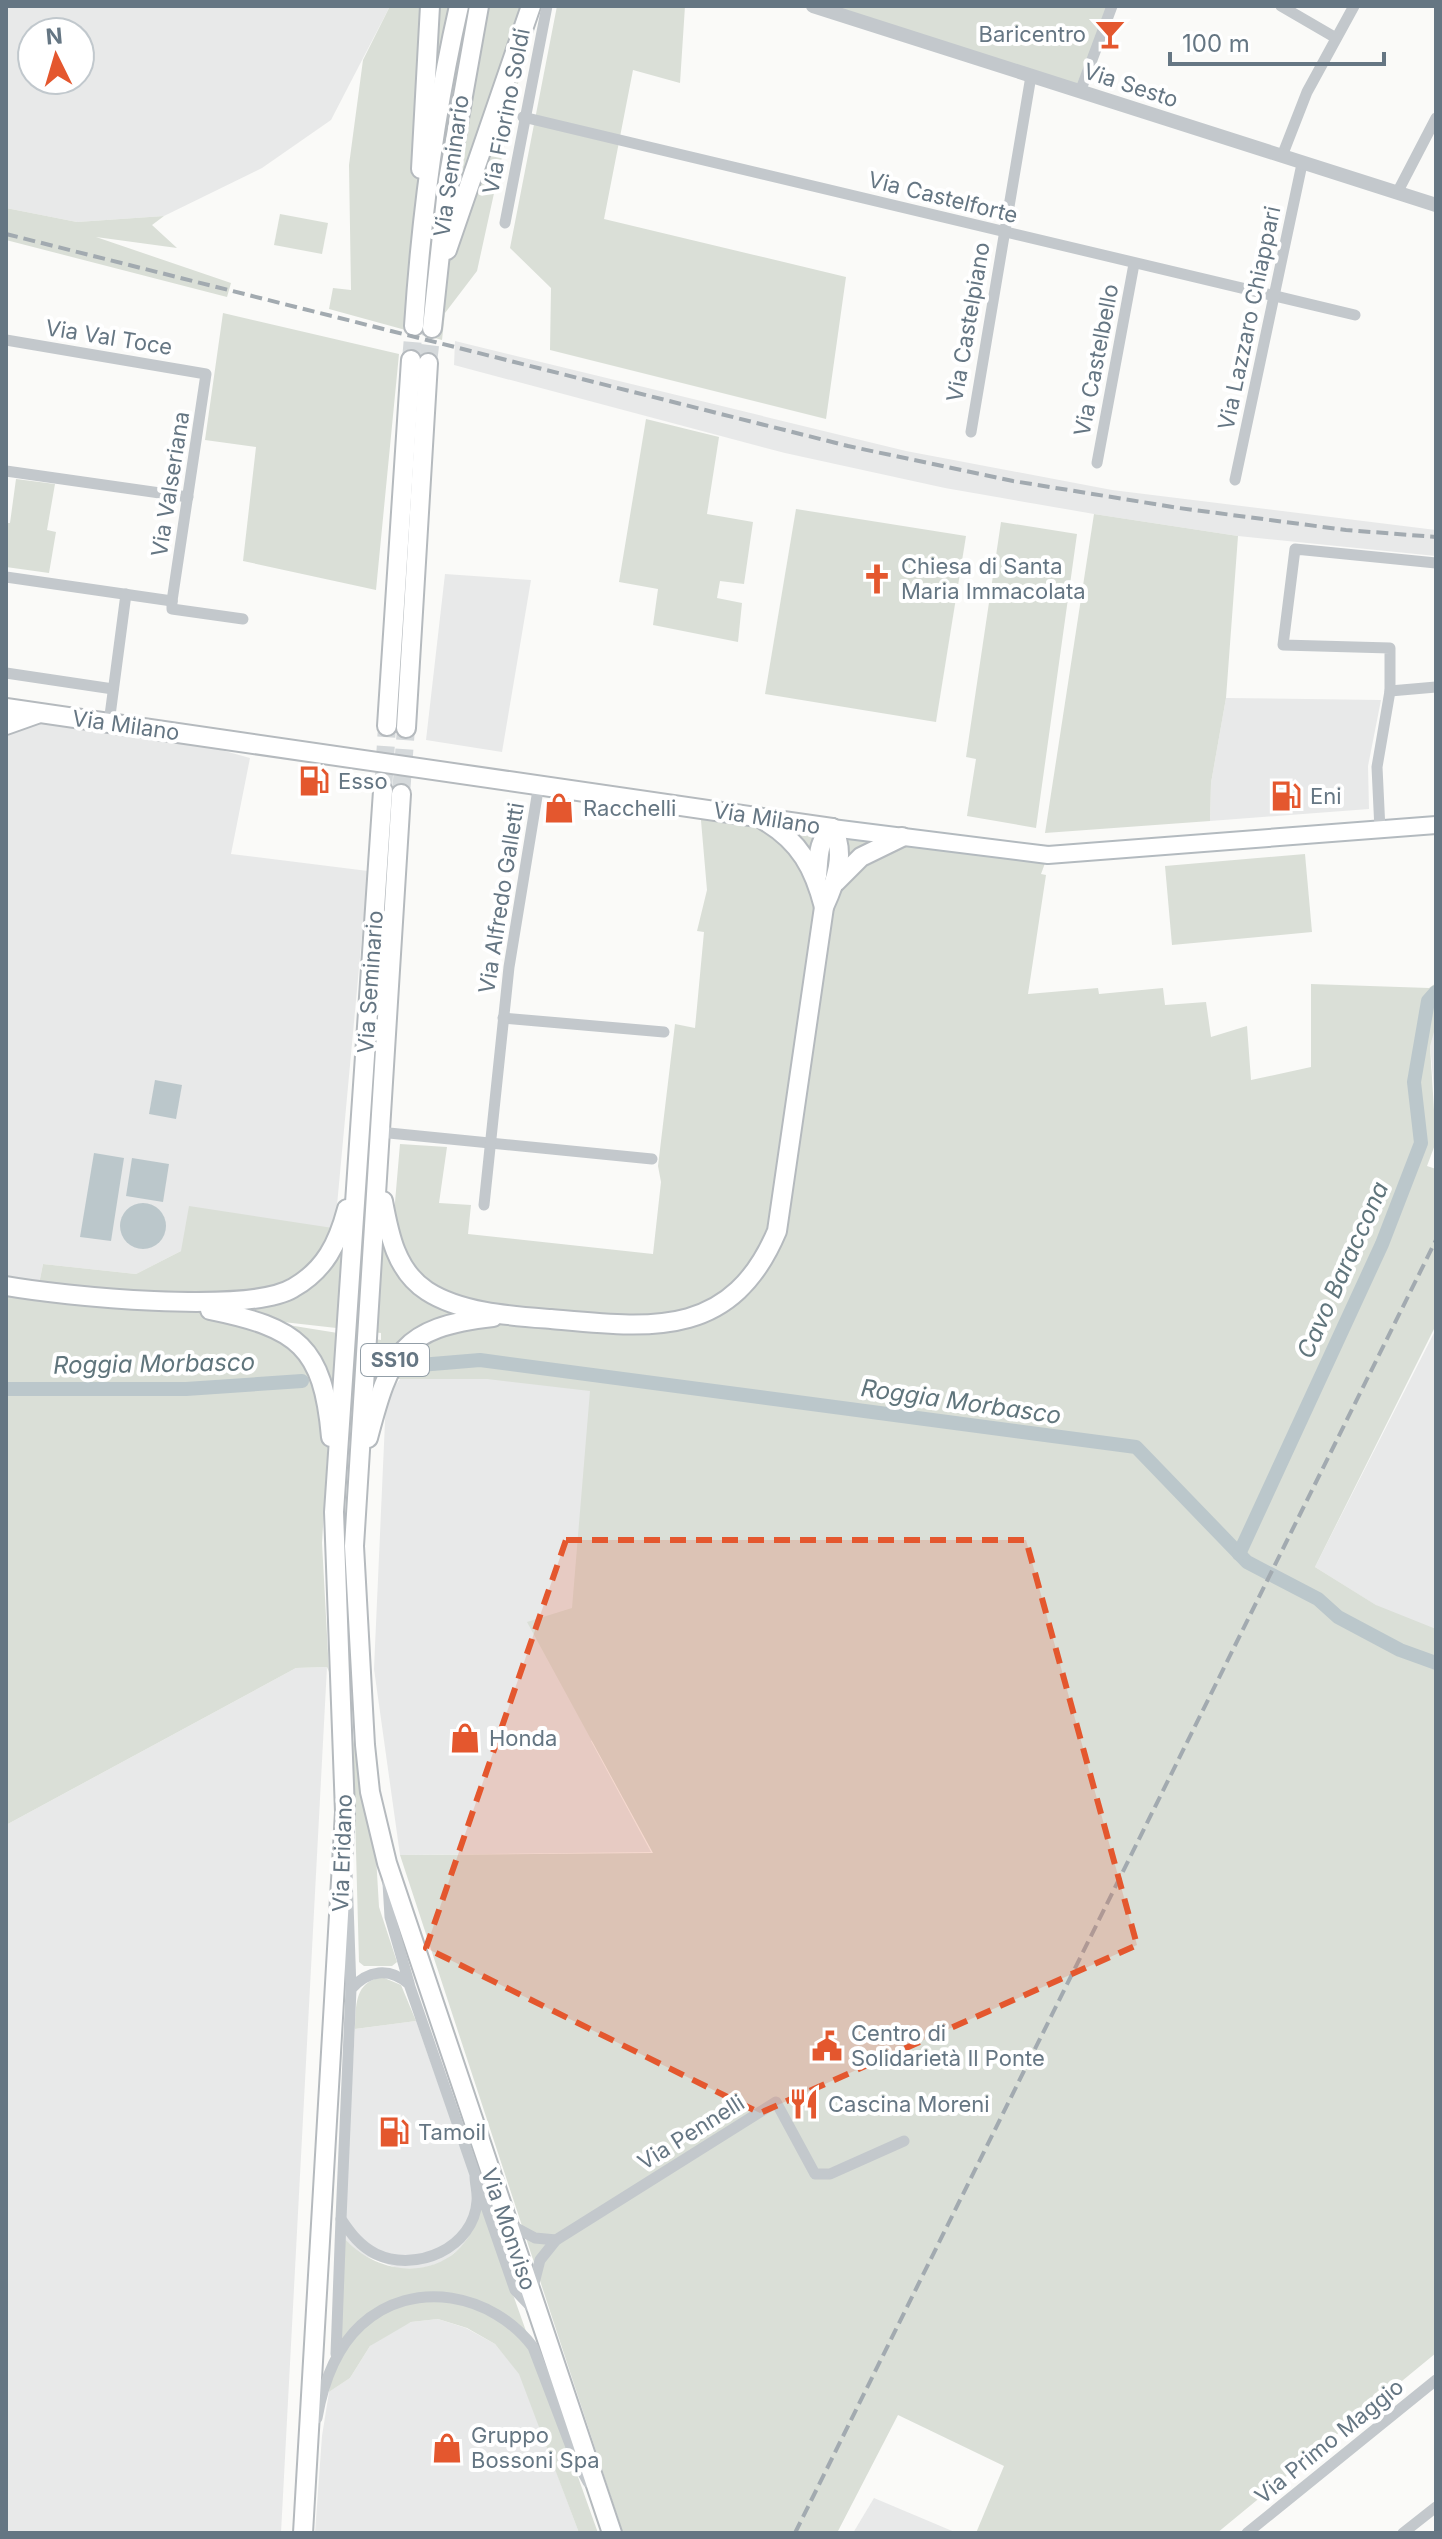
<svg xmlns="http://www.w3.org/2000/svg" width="1442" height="2539" font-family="Inter,sans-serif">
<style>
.built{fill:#e8e9e9;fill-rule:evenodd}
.green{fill:#dadfd7;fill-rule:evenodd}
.water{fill:#bbc7cb}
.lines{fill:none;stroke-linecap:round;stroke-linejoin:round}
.canal{stroke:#bbc7cb;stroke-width:14}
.primary-tunnel{stroke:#d5d9db;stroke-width:18;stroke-dasharray:18 9;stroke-linecap:butt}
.secondary-casing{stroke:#b3babf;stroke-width:20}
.primary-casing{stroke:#b5babe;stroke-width:22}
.minor{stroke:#c3c8cc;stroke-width:11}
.tertiary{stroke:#c3c8cc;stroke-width:14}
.secondary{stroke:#fff;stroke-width:16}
.primary{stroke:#fff;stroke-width:18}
.rail{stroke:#a2aab0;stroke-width:4;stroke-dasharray:12 6;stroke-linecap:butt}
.marked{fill:#e4572e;fill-opacity:0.2;stroke:#e4572e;stroke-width:6;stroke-dasharray:16 10;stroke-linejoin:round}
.labels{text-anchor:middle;stroke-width:8;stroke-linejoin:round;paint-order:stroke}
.shield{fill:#fff;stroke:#939fa8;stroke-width:2}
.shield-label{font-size:20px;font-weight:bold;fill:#657683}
.poi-label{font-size:22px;fill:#657683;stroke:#fff;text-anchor:start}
.street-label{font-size:22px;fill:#657683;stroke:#fff}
.water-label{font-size:24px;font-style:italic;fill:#60757c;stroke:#fff}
</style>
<rect width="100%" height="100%" fill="#fafaf8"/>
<g class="built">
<path d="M6,6H390L331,120L262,168L164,216L77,222L6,208ZM32,32H80V80H32Z"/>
<path d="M455,341L906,451L1112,490L1436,530V556L1238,536L1094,514L945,488L785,453L454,365Z"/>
<path d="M445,574L531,580L502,752L426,740Z"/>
<path d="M1226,698L1381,700L1368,766L1369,809L1210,821L1211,783Z"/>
<path d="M6,708L138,727L250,758L231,854L368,871L335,1227L181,1251L136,1274L43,1264L36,1299L6,1294Z"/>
<path d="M1436,1002V1111L1427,1013Z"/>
<path d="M1436,1329V1633L1406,1624L1315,1567Z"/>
<path d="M429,1338L1027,1413L591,1741L651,1852L400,1855L374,1669L386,1399Z"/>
<path d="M327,1667L281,2533H6V1825L296,1668Z"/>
<path d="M416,2021L480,2202L478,2224L464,2245L443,2262L419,2269L397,2268L357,2253L343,2237L355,2029Z"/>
<path d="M438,2319L466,2328L495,2344L520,2374L579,2533H315L322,2436L329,2392L350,2378L370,2346L385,2334L411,2322Z"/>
<path d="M874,2498L957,2533H853Z"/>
</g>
<g class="green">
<path d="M390,6H535L477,271L445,313L442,340L329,309L333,288L351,290L349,165L363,60Z"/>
<path d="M557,6H685L680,83L633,70L604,219L846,277L826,419L550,350L551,288L510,248Z"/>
<path d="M819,6H1110L1078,88Z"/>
<path d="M6,208L77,222L164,216L152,225L177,248L96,237L231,283L227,297L6,240Z"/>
<path d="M280,214L328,223L322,254L274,245Z"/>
<path d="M223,313L399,354L376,590L243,561L256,447L205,440Z"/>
<path d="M646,419L719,437L707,514L753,522L744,584L720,581L717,598L742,603L738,642L653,625L658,589L619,582Z"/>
<path d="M16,479L55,484L47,530L56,532L49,573L6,567V523H10Z"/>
<path d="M796,509L966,536L936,722L765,694Z"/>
<path d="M1094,514L1238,536L1226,698L1211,783L1210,821L1045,833Z"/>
<path d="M1001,522L1077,534L1036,828L967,816L976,759L966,757Z"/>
<path d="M700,809L1048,855L1041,874L1046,875L1028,994L1098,988L1099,994L1163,988L1165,1005L1206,1002L1211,1037L1247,1026L1251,1080L1311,1067V984L1429,988L1436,983V1025L1430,1046L1436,1142L1427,1166L1436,1169V1325L1315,1567L1376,1605L1436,1629V2353L1217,2533H976L1004,2466L898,2415L837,2533H623L400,1855L653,1853L527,1622L572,1608L590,1391L487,1379H389L331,1393L322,1543L329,1672L327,1667L296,1668L6,1825V1294L36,1299L43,1264L136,1274L181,1251L189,1206L392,1237L400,1144L447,1147L439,1203L471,1205L468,1234L653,1254L661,1182L658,1166L675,1024L695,1028L704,932L697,931L707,890ZM239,1317L381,1333V1340Z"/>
<path d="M1305,854L1312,932L1172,945L1165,866Z"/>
<path d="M353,1739L376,1856L379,1907L397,1962L392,1966H364L359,1962Z"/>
<path d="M382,1977L401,1985L416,2021L355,2029C356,2006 354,1982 382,1977Z"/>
<path d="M480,2202L598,2533H579L519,2374L495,2344L467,2328L438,2319L411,2322L370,2346L350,2378L329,2392L343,2237C389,2289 472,2276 480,2202Z"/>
</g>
<g class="water">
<path d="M155,1080L182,1085L176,1119L149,1114Z"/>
<path d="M94,1153L124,1158L111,1241L80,1237Z"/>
<path d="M132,1158L169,1164L163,1202L126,1196Z"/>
<circle cx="143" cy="1226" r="23"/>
</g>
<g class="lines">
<g class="canal">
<path d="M408,1366L480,1360L1136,1447L1247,1562L1318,1599L1338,1617L1400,1650L1436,1663"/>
<path d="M6,1389H186L302,1381"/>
<path d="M1239,1554L1382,1244L1421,1143L1414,1082L1428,1001L1436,992"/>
</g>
<g class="primary-tunnel">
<path d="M411,360L414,326"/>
<path d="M428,363L432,328"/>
<path d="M383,791L387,726"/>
<path d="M401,794L406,728"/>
</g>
<g class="secondary-casing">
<path id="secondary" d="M832,828L1048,855L1436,825"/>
</g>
<g class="primary-casing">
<g id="primary">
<path d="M421,169L430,6"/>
<path d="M447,250L531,6"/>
<path d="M414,326C421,219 435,111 459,6"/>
<path d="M432,328L448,180L479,6"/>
<path d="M6,708L832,828"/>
<path d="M6,725L37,714"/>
<path d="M387,726L411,360"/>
<path d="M406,728L428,363"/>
<path d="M401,794L354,1546L365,1745L370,1792L387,1863L612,2533"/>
<path d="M765,821C800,842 814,868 824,907"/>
<path d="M817,876C819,857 817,842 832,828"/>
<path d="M836,882L861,857L902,837"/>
<path d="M383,1201C389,1234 396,1271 427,1291C461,1313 512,1316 551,1319C650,1328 731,1340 777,1231L824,907C835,883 847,853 832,828"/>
<path d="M6,1286C62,1296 248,1315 293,1288C325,1270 338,1243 347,1209"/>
<path d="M210,1310C298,1328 323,1346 331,1437"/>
<path d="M368,1438C390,1354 401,1327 493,1317"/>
<path d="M303,2533L345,1812L334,1512L383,791"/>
</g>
</g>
<g class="minor">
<path d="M1281,6L1336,38"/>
<path d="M1080,92L1112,6"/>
<path d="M523,117L1355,315"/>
<path d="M1282,156L1307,92L1354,6"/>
<path d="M1397,193L1436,118"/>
<path d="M505,223L547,6"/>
<path d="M6,340L206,374L172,601"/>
<path d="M971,432L1031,76"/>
<path d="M1097,463L1134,264"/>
<path d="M6,471L188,497"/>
<path d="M1235,480L1302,164"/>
<path d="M6,577L172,601"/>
<path d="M172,601V609L243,619"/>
<path d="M6,673L113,689"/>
<path d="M1390,691L1436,687"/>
<path d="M109,723L126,594"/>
<path d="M1380,830L1377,767L1390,691V648L1283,645L1295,549L1436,563"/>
<path d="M503,1018L664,1032"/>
<path d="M389,1133L652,1159"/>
<path d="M484,1205L509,967L539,784"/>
<path d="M347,1875L351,1989"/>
<path d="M388,1883L390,1917L409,1983"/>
<path d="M475,2176C475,2184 478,2193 477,2201C474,2248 416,2273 376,2254C360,2246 351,2234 341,2219L351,1989C368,1970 389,1967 409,1984L515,2290L535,2311"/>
<path d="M509,2224L535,2238L556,2240"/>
<path d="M532,2291L540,2260L556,2240L776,2102L815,2174H830L904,2141"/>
<path d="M336,2354L341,2219"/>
<path d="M317,2418C323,2384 335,2349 361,2325C413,2277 493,2294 533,2347L576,2460L588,2482"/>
<path d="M1247,2533L1436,2380"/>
<path d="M1403,2533L1436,2507"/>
</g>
<path class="tertiary" d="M813,6L1436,205"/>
<use href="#secondary" class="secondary"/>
<use href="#primary" class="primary"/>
<g class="rail">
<path d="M6,234L848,446L1013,481L1179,508L1346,530L1436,537"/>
<path d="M795,2533L1436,1240"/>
</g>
</g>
<path class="marked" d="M566,1540H1026L1137,1945L760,2113L426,1948Z"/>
<defs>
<g id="bar-bare" transform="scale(2.4)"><path d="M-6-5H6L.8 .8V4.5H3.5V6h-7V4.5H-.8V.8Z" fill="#e4572e" stroke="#fff" stroke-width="2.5" paint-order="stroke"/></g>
<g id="church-bare" transform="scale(2.4)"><path d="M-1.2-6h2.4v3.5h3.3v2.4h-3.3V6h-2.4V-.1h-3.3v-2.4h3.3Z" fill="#e4572e" stroke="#fff" stroke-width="2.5" paint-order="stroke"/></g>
<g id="fuel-bare" transform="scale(2.4)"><path d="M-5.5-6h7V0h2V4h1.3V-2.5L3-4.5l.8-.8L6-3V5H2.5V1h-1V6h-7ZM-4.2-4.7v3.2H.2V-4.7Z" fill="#e4572e" stroke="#fff" stroke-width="2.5" paint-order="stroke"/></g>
<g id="shop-bare" transform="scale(2.4)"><path d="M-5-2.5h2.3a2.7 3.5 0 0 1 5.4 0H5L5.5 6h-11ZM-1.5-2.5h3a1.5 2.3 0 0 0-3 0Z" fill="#e4572e" stroke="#fff" stroke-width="2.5" paint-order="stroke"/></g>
<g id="civic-bare" transform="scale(2.4)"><path d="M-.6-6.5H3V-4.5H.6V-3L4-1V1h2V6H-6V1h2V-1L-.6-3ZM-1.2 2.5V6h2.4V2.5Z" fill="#e4572e" stroke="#fff" stroke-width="2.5" paint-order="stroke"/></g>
<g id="restaurant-bare" transform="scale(2.4)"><path d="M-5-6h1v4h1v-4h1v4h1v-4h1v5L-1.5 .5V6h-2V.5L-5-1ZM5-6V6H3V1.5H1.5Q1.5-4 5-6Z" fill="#e4572e" stroke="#fff" stroke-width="2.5" paint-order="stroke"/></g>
</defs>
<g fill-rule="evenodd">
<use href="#bar-bare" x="1110" y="34"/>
<use href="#church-bare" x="877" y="579"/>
<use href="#fuel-bare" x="314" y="781"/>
<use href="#fuel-bare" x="1286" y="796"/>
<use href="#shop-bare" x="559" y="808"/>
<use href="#shop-bare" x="465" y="1738"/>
<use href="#civic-bare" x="827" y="2046"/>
<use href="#restaurant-bare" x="804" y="2104"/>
<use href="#fuel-bare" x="394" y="2132"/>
<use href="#shop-bare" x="447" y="2448"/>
</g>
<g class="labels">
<rect class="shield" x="361" y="1344" width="68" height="32" rx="6"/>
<g class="shield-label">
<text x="395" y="1367">SS10</text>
</g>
<g class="poi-label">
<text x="1086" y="42" text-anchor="end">Baricentro</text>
<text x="901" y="574">Chiesa di Santa<tspan x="901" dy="25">Maria Immacolata</tspan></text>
<text x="338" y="789">Esso</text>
<text x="1310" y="804">Eni</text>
<text x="583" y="816">Racchelli</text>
<text x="489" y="1746">Honda</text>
<text x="851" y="2041">Centro di<tspan x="851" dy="25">Solidarietà Il Ponte</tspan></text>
<text x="828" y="2112">Cascina Moreni</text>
<text x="418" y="2140">Tamoil</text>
<text x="471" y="2443">Gruppo<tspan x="471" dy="25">Bossoni Spa</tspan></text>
</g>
<g class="street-label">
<text transform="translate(1131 85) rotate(18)" y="8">Via Sesto</text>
<text transform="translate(506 111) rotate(-79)" y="8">Via Fiorino Soldi</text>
<text transform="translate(451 166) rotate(-82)" y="8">Via Seminario</text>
<text transform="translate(943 197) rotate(14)" y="8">Via Castelforte</text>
<text transform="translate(1249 318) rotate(-78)" y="8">Via Lazzaro Chiappari</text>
<text transform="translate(968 322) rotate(-80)" y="8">Via Castelpiano</text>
<text transform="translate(109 337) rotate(9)" y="8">Via Val Toce</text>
<text transform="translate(1096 360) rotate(-79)" y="8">Via Castelbello</text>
<text transform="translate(170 484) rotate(-81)" y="8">Via Valseriana</text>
<text transform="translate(126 725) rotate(8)" y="8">Via Milano</text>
<text transform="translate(767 818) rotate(9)" y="8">Via Milano</text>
<text transform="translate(501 898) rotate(-81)" y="8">Via Alfredo Galletti</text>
<text transform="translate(370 982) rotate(-86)" y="8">Via Seminario</text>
<text transform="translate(342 1853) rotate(-88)" y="8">Via Eridano</text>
<text transform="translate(691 2132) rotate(-32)" y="8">Via Pennelli</text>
<text transform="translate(509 2229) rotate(71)" y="8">Via Monviso</text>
<text transform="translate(1329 2441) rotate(-39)" y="8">Via Primo Maggio</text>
</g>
<g class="water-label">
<text transform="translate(1343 1270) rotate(-66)" y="8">Cavo Baraccona</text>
<text transform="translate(154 1364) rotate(-1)" y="8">Roggia Morbasco</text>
<text transform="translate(961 1402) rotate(8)" y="8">Roggia Morbasco</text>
</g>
</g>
<rect width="1442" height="2539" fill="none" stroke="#657683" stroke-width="16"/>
<g transform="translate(56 56) rotate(355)"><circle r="38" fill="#ffffff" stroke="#c1c8cd" stroke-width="2"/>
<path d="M0-6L14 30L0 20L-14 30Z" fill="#e4572e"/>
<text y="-12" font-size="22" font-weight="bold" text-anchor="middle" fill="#657683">N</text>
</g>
<path d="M1170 52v12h214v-12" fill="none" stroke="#657683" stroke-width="4"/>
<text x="1182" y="52" font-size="24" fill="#657683" stroke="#ffffff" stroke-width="6" paint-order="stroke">100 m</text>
</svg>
